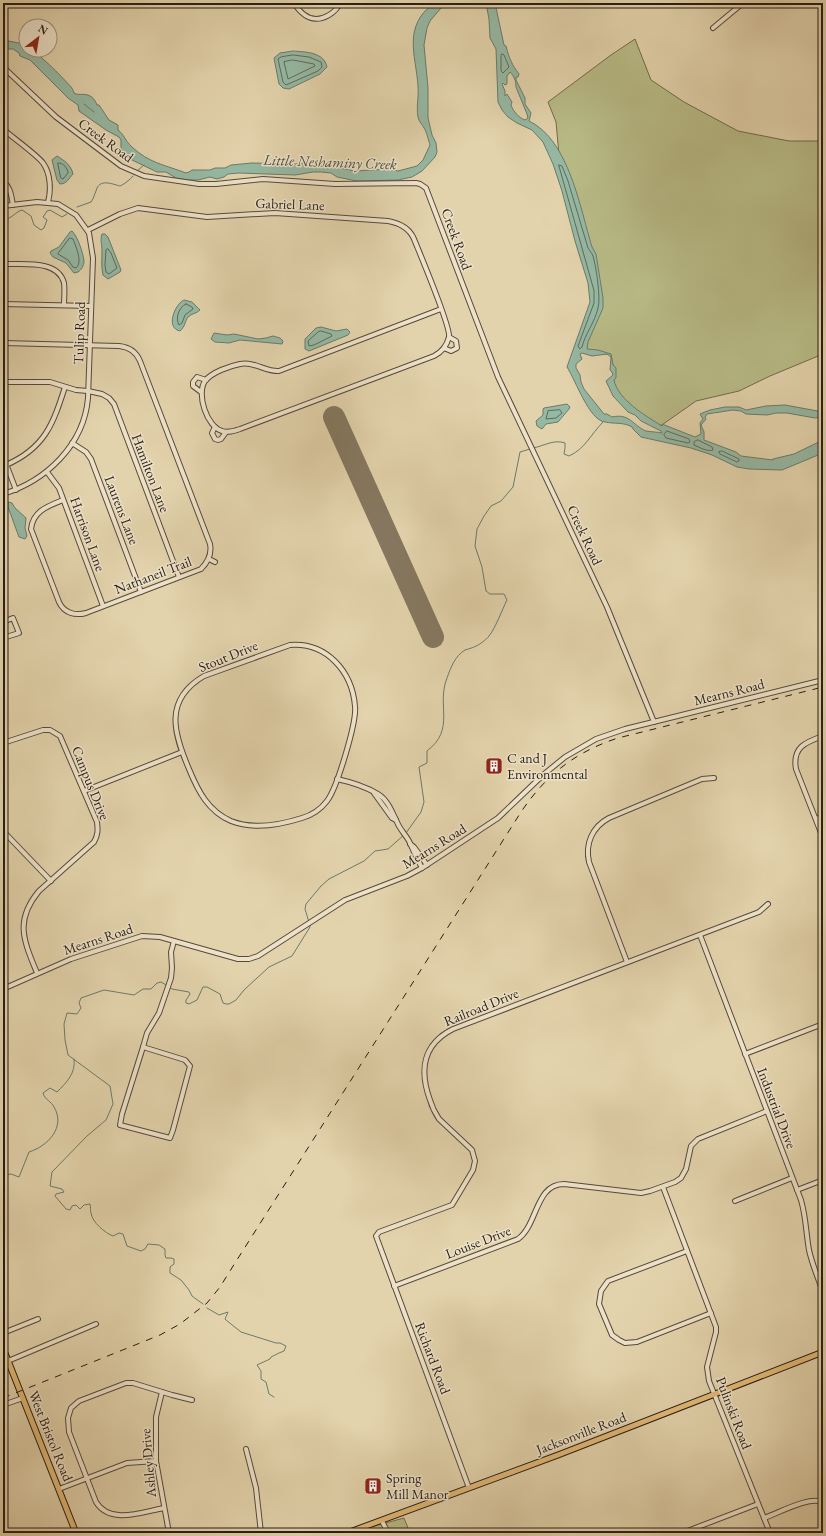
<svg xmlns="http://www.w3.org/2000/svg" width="826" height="1536" font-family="'EB Garamond',serif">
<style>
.green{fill:#b8bb87;stroke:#706c4e}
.water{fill:#96b9a4;stroke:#6a7b6b;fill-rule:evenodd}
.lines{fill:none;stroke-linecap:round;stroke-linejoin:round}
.shore{stroke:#5e6b5c;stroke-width:1}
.stream{stroke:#6a7b6b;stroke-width:1}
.runway{stroke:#857860;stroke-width:22}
.minor-casing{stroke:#564a3b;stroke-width:6}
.major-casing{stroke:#271d15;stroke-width:7}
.minor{stroke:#ede2c9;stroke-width:4}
.major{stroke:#e2ba76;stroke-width:5}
.rail{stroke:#271d15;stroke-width:1;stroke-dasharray:7 7;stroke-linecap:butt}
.labels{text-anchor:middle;stroke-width:3;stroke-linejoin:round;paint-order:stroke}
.street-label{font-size:14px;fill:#271d15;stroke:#ede2c9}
.poi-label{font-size:14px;fill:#271d15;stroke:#ede2c9;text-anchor:start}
.water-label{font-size:15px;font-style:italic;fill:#484c40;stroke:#ede2c9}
</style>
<rect width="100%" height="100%" fill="#e3d3ac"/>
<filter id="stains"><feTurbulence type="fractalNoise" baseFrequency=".005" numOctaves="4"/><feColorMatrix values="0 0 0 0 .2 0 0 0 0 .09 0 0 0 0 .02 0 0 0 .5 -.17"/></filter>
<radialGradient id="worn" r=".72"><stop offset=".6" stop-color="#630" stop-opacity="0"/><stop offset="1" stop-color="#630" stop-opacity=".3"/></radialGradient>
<g class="green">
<path d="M635,39L651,80L684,102L738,131L789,141H823V354L770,376L739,391L696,401L659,427L631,409L613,386L614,371L611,355L586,350L599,286L559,155L556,122L548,102L611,55Z"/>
<path d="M404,1518L410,1533H349Z"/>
</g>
<g class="water">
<path d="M434,3H460L441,8L430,21L427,28L424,45L428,88V118L432,135L436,143L437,152L435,157L422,171L412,177L398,180L357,181L337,177L331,173L321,172H313L295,175L239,173L228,174L224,177L217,179L210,177L198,180H187L176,178L166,172H157L130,159L121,152V140L119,137L106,130L79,111L78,105L68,98L30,60L20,56L19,53L13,49H3V40L24,44L26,46V50C28,50 31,50 32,51C40,54 65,80 71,87C72,88 74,92 74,93C79,97 91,89 97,105H99L109,120L118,125V130C124,134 125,141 132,147C149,163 165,165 186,173L189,172L192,170H210L215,168H225L231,165L252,163L297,164L313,162L355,171L389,169L398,171L417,166L423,160L430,145C429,142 426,130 424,128C422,124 419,122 418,117C416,108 419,96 418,86C416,55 402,27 434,3Z"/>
<path d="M486,3H495L504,45L506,46C509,58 512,65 519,74L518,77H516V80L525,98V104L531,113L529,121C569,140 580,208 592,247L596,254L603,298V308L588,342L587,349L598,350L611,354L613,365L616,368V378L614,380C618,400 646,416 662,426V424L695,437L701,434L700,423L703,419L700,414L710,410L725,407H739L746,410L766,406L785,405L823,412V417L815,418L787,413H776L767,415L746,414L741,411L733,410L707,414L705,417L706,419L701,425L704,432V440L736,452L741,456L773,460V459L794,454L823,440V453L782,470L749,469L737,467L712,455L691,448L641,437L633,429L632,427C624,422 614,424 605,422C589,420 576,381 567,367L590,302L588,283L575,241L562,191L553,164L543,142L532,130L517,123L508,117L502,110L498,102L496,49L490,38L489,19ZM510,72C514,76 516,81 516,87L527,114L528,118L525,120C519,118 513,111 511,105L512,102L507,94L505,96V91L502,84L503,83L505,85L507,84V76ZM582,353L592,356L607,354L611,357L610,370L612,372L613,375L606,381L613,396L628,412L635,415L641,421L661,431L662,433C658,432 651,432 646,431C632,425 630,413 612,417L607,414H604L584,389L581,382L580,375L576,368V364L582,359L580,354Z"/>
<path d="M293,51C306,52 324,52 327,67L320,74L289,89L283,88L279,84L274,58L280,53Z"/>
<path d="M57,156C65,161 71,165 73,174C69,178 67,184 60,184L57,180L52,160Z"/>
<path d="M72,231C78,237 83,253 84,261C84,266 81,270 78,272L74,273L66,263L53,257L50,253L51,251L59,247L70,232Z"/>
<path d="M102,234H105L108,237L121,270L120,272L108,279L103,275C101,266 102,260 102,251C102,245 100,240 102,234Z"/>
<path d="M184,300L192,302L200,310C196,314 192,313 188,317C185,321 185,327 180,331C165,328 175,304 184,300Z"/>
<path d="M321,327L336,331L347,329L350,332L348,335L309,351L305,349V339L316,328Z"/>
<path d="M214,333L227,335L234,334L258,339L266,338L273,336L280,338L283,341L282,344L240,340L229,343L215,342L211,339Z"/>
<path d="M567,404L570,407L569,409L558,422L546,424L542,429L537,426L536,421L543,415V409L544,408Z"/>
<path d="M8,502L12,503L15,508L26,518L25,528L27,536L25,539L19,537L8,507Z"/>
</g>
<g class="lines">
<g class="shore">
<path d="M502,54L504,55L509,67L503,73L501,71V56Z"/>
<path d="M293,55L309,57L321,62L322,67L318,71L286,85L283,82L278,59L281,57Z"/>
<path d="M293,60L314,64L315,66L288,79L284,62Z"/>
<path d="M58,163C63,162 68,169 68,173L63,179L61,178Z"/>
<path d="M559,165L562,166L568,181L588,248C589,250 592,253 593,256C596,266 601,298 598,308C595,322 585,334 582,347L580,349L578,346L594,303V291Z"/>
<path d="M70,238L73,239C76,247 83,262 76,268L73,267L68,260L58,254Z"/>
<path d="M108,249L111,253L117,268L109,274L106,272L105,265L106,250Z"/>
<path d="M186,304L192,307L193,309L185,315L182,323L179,325C175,318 179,307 186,304Z"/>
<path d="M321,331L331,334L332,336L314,345L309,346L308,341L318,332Z"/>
<path d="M560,410L562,413L556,418L546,419L548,411Z"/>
<path d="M667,431L689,439L690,442L688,443L666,438L664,435Z"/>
<path d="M698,440L712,447L713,450C707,452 699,447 694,445V442Z"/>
<path d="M722,451L739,459V461L737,462L720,454L719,452Z"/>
</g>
<g class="stream">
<path d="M84,104L94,112"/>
<path d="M137,171L144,165"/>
<path d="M77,207L91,202C94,198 94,195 96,191C99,178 112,184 120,186C123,185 131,179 133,176"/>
<path d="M3,220C12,219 15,212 22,210L31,216L34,225L41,230L44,228L47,220L43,217L47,211L50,210L62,217L67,214"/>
<path d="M533,448C544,446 554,439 565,443V448L564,454L569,456C585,449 591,434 603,422"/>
<path d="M406,833L421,812L424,802L419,767L427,763V751C456,729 436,705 447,678C451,667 455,656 465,650C468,649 472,648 474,647C479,645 486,640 489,636C495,629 502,610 507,600L504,594H490L486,591L482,567L475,546L477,529L484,516L491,506L501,501L513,487L520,452L530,449"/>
<path d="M309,922L305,909L306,904L321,886L329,879L364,861L375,851L388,849L404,835"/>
<path d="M166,985L161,982L157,983L151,989H143L134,995L104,990L81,998L79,1003L81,1008L77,1014L67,1013L64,1024L65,1040L68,1055L110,1086L113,1104L106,1120L87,1136L52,1172L50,1186L62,1189L64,1192L56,1194L55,1196L66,1209L70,1210L72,1206L76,1205L80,1209L84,1205L90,1204C91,1207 90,1210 91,1213C92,1222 105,1233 113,1236L119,1233L123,1234L127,1246L141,1251L145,1249L148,1244L159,1245L165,1249V1255L166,1258H171L174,1259V1264L170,1267V1273L181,1280L189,1290L192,1296L203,1304"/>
<path d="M169,987L172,989L189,992L190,994L186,1000V1003L189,1004L197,1000L203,987H207L220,994L223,1003L226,1004H229L236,1000L244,990L269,967L292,956L310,927V925"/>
<path d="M3,1175L11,1174L19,1177L29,1152C48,1146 66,1127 54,1107C51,1101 45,1100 43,1093L50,1088L57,1092C67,1082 76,1073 74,1059"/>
<path d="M207,1308L219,1315L228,1312L225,1319L226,1320L241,1332L276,1343H280L286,1346L284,1351L279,1353L271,1357L270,1359L257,1365L261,1371V1379L266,1382L269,1394L274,1397"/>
</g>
<path class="runway" d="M334,417L433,637"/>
<g class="minor-casing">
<g id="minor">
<path d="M294,3C302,16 314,24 329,15C334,12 338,8 340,3"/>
<path d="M713,28L743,3"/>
<path d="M3,67L56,117L121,166L144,176L199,184H216L263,179L335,184L416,183L420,184L426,188L498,377L607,607L654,722"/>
<path d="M3,129C13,138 36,154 43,163C51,174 51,191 48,202"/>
<path d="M3,181C11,188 11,195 13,205"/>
<path d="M3,206L37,202L58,204L76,215L89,233L93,258L88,398C84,445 46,481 3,494"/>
<path d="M88,230L120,214L138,208L207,217L275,213L388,221C399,223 409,227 414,239C420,254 451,327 449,337C447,345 442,352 434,356L240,429C234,431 228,433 222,431C207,427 196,394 205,381C212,372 230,366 240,364C254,361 266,372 279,371L441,309"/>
<path d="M3,264C22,265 58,259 64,283C65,290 64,298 64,305"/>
<path d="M3,304L91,306"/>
<path d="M3,343L119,346C129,347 136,351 140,361L210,544C212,554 208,562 201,569L86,613C75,616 64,613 59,602L31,529C33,511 48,506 63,500"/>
<path d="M444,348L451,351L457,348L456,341L449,337"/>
<path d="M3,382H50L76,390L88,391L102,394L109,398L114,404L179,577"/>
<path d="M201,392L193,386V382L197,377L206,380"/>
<path d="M215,427L212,433L215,439L218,440L221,439L226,432"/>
<path d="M72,443L86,452L91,459L141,592"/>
<path d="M3,456L16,490"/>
<path d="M6,465C45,448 53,424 65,387"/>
<path d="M47,472L59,488L103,606"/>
<path d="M209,559L215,562"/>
<path d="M3,622L13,618L19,633L3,638"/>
<path d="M290,645C326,642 352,671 355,706C357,722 337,788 327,801C321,809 312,815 302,818C280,825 254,830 231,821C208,811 198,791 189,769C174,734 163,700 204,676Z"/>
<path d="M823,736C806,742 792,747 796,769L823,838"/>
<path d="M3,743L43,730H50L60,736L97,822C98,830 98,835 94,842L39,891C14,921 24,941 37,973"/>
<path d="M337,779C351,782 366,787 378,794C388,800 392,812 397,822C400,830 407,836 410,843C414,853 417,859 422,868"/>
<path d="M84,791L182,752"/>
<path d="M374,793L392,818L396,820"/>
<path d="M816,819L823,816"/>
<path d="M3,831L51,881"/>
<path d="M410,844L414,847L427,865"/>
<path d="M700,935L801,1200C806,1217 806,1233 809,1250C812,1264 818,1278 823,1292"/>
<path d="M627,962L589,862C585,844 592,827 609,818L702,779L714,778"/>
<path d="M3,989L71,959L142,936L160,937L238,959H249L258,956L345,900L407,876L422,868L498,818L543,775L565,757L596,739L625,729L823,680"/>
<path d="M143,1047L185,1060L190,1066L173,1130L170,1138L120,1125L122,1114Z"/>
<path d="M143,1047L147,1033L159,1013L171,978L172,968L171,952L174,941"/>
<path d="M745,1054L823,1024"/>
<path d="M663,1187L716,1327V1332L707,1367L709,1381L770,1533"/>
<path d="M797,1190L823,1180"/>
<path d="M735,1201L792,1178"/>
<path d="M687,1251L608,1281L601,1291L599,1304L612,1335L619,1340L625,1343L637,1342L711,1313"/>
<path d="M394,1286L518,1239C538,1225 535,1184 564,1184L641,1193L650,1191L675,1182L681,1178L686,1169L691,1146L698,1139L767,1111"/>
<path d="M3,1333L38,1319"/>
<path d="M8,1361L96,1324"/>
<path d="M162,1392L156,1417V1461L169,1533"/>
<path d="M3,1405L23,1398"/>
<path d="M246,1449L256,1488L261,1533"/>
<path d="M469,1488L376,1236L379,1232L452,1205L473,1170L475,1161L472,1150L439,1119C435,1113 432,1107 430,1100C419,1070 423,1044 453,1029L759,912L768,904"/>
<path d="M59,1489L127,1463L156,1461"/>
<path d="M164,1508C142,1512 110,1525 96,1502L69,1432L68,1418L71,1408L79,1401L126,1383H133L172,1395L192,1400"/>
<path d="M764,1518C779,1513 808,1496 823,1502"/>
<path d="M382,1521L388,1533"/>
<path d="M629,1533L637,1531L660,1533"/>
<path d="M682,1533L758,1504"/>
</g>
</g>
<g class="major-casing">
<g id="major">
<path d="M3,1348L76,1533"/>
<path d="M347,1533L558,1455L823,1352"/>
</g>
</g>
<use href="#minor" class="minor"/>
<use href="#major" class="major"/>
<path class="rail" d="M3,1398L160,1335L180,1324L207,1303L220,1287L235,1263L521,812C546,775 575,752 618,738L823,687"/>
</g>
<defs>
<g id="building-square" transform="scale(0.9)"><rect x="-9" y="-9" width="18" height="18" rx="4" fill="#8f2418" stroke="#ede2c9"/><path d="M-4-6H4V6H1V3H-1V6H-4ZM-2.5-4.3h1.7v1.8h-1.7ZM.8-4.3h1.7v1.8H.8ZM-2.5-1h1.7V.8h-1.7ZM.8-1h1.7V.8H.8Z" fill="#fff"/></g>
</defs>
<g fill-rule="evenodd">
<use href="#building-square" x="494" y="766"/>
<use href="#building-square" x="373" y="1486"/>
</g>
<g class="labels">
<g class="street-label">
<text transform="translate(106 140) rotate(36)" y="5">Creek Road</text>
<text transform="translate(290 204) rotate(2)" y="5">Gabriel Lane</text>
<text transform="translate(457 239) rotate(70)" y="5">Creek Road</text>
<text transform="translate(79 333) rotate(-88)" y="5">Tulip Road</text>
<text transform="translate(151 473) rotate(69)" y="5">Hamilton Lane</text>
<text transform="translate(122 510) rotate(69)" y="5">Laurens Lane</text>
<text transform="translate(88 534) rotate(70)" y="5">Harrison Lane</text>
<text transform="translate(585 535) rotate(65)" y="5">Creek Road</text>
<text transform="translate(153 575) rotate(-21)" y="5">Nathaneil Trail</text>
<text transform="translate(228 656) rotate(-22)" y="5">Stout Drive</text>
<text transform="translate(729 692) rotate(-14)" y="5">Mearns Road</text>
<text transform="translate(91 783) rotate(68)" y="5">Campus Drive</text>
<text transform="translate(434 846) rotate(-32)" y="5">Mearns Road</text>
<text transform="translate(98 939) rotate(-18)" y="5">Mearns Road</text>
<text transform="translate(481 1007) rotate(-22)" y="5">Railroad Drive</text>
<text transform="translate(777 1108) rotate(69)" y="5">Industrial Drive</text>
<text transform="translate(478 1242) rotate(-21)" y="5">Louise Drive</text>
<text transform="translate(433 1358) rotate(69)" y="5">Richard Road</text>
<text transform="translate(734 1413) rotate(69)" y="5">Pulinski Road</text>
<text transform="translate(581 1433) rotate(-21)" y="5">Jacksonville Road</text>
<text transform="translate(51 1436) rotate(68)" y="5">West Bristol Road</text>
<text transform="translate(148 1463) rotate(-95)" y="5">Ashley Drive</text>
</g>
<g class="poi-label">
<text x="507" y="763">C and J<tspan x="507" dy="16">Environmental</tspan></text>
<text x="386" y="1483">Spring<tspan x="386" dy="16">Mill Manor</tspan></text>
</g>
<g class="water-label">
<text transform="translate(330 162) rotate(2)" y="5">Little Neshaminy Creek</text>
</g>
</g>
<rect width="826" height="1536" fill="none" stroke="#e3d3ac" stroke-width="16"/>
<rect x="4" y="4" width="818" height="1528" fill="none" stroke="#271d15" stroke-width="2"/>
<rect x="8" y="8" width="810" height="1520" fill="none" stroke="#271d15"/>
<g transform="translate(38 38) rotate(31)"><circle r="19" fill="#ede2c9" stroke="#9e9381"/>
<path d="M0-3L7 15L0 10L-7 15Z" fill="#8f2418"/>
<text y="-6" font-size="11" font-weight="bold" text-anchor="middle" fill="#271d15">N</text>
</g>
<rect width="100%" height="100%" filter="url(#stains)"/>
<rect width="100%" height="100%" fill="url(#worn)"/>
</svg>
